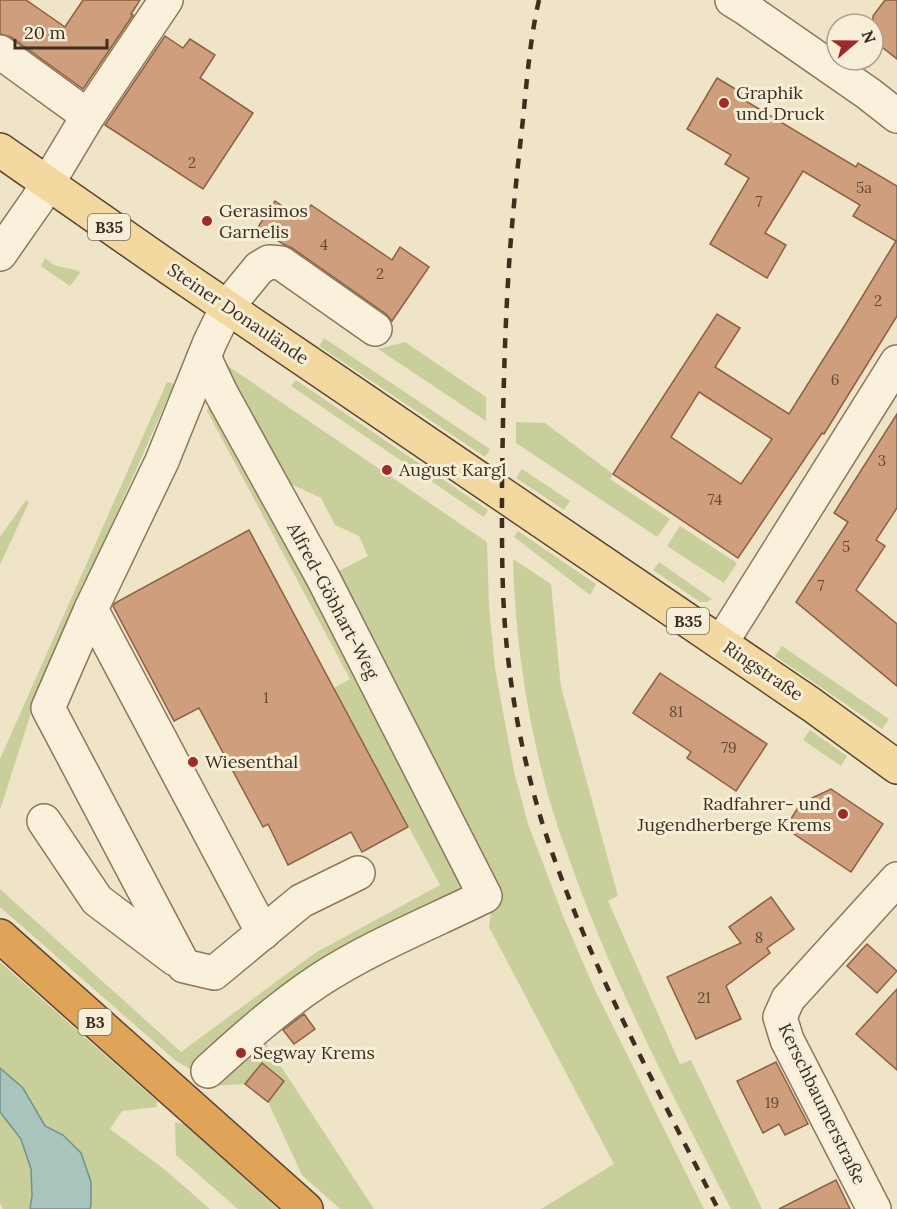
<svg xmlns="http://www.w3.org/2000/svg" width="897" height="1209" font-family="Lora,serif">
<style>
.green{fill:#c9cf9b}
.water{fill:#a9c4bc;stroke:#6f938a;stroke-width:1.5}
.building{fill:#cf9f7d;stroke:#8d5f41;stroke-width:1.5;fill-rule:evenodd}
.lines{fill:none;stroke-linecap:round;stroke-linejoin:round}
.minor-casing{stroke:#8d765c;stroke-width:36}
.major-casing{stroke:#5b4430;stroke-width:36}
.highway-casing{stroke:#5b4430;stroke-width:36}
.minor{stroke:#faf1dc;stroke-width:33}
.major{stroke:#f3d9a0;stroke-width:33}
.highway{stroke:#e0a458;stroke-width:33}
.rail{stroke:#3d2e20;stroke-width:4.5;stroke-dasharray:10 10;stroke-linecap:butt}
.poi-dot{fill:#9e2a2b;stroke:#f7eed8;stroke-width:2}
.labels{text-anchor:middle;stroke-width:6;stroke-linejoin:round;paint-order:stroke}
.number-label{font-size:15px;fill:#624a37}
.shield{fill:#f7eed8;stroke:#756857;stroke-width:1.5}
.shield-label{font-size:16px;font-weight:bold;fill:#3d2e20}
.poi-label{font-size:18px;fill:#3d2e20;stroke:#f7eed8;text-anchor:start}
.street-label{font-size:18px;fill:#3d2e20;stroke:#f7eed8}
</style>
<rect width="100%" height="100%" fill="#f0e4c8"/>
<g class="green">
<path d="M45,258L54,265L79,271L80,273L70,286L41,266Z"/>
<path d="M324,338L490,449L485,457L319,346Z"/>
<path d="M405,342L486,397V421L378,349Z"/>
<path d="M224,366H228L487,542L489,606L495,668L514,771L528,824L565,921L595,990L704,1209H541L614,1164L489,927L494,890L331,575L368,556L359,536L335,525L321,498L276,477Z"/>
<path d="M296,380L488,510L484,517L291,386Z"/>
<path d="M167,382L174,384L38,691L0,810V759Z"/>
<path d="M211,400L466,883L460,895L252,1022L374,1209H340L302,1175L268,1102L284,1081L262,1064L245,1084L209,1086L193,1071L175,1060L0,907V889L181,1052L315,953L440,885L334,688L350,679L207,411Z"/>
<path d="M516,422L545,423L613,474L610,479L670,519L657,537L516,443Z"/>
<path d="M522,469L570,501L564,510L516,478Z"/>
<path d="M26,500L29,502L0,565V537Z"/>
<path d="M680,526L737,563L724,583L667,546Z"/>
<path d="M518,531L596,584L590,595L514,537Z"/>
<path d="M513,559L551,584L561,687L618,896L608,901L680,1064L691,1060L762,1209H731C675,1099 617,991 575,875C568,855 560,835 554,815C529,733 515,645 513,559Z"/>
<path d="M659,562L712,599L707,602H700L653,570Z"/>
<path d="M782,646L889,719L882,729L775,656Z"/>
<path d="M810,730L847,756L841,766L803,740Z"/>
<path d="M0,962L157,1101V1107L122,1111L110,1129L164,1169L210,1209H90L91,1204L63,1135L45,1127L23,1088L0,1068Z"/>
<path d="M0,1112L21,1139L31,1169L32,1196L30,1209H3L0,1203Z"/>
<path d="M175,1122L184,1124L278,1209H238L176,1155Z"/>
</g>
<path class="water" d="M0,1068L23,1088L45,1126L63,1135L81,1153L91,1182V1204L90,1209H30L32,1196L31,1169L21,1139L0,1112Z"/>
<g class="building">
<path d="M0,0H26L65,27L83,0H140L131,14L133,15L83,89L11,37L0,34Z"/>
<path d="M885,0H897V59L873,40V16Z"/>
<path d="M165,36L183,48L190,39L215,55L200,78L253,113L203,189L105,125Z"/>
<path d="M717,78L742,93L739,97L856,167L858,163L897,186V316L824,434L822,433L738,558L613,474L717,314L740,328L715,367L789,414L845,325L896,241L853,216L860,205L803,171L765,233L786,245L767,278L710,244L749,178L725,164L731,155L687,129ZM699,392L772,439L741,484L671,437Z"/>
<path d="M275,201L302,219L311,205L392,260L400,247L429,267L392,321L386,314L292,248L283,244L258,227Z"/>
<path d="M897,414V508L876,540L885,546L856,590L897,624V686L796,602L848,522L834,513Z"/>
<path d="M249,530L408,827L362,852L351,832L288,865L268,824L263,827L199,708L174,721L113,606L115,603Z"/>
<path d="M660,673L767,744L736,791L687,758L691,752L633,713Z"/>
<path d="M831,789L883,824L851,872L785,828L801,803Z"/>
<path d="M771,897L794,929L767,948L770,953L726,986L741,1019L696,1039L667,977L741,943L729,927Z"/>
<path d="M867,944L897,971L877,993L847,966Z"/>
<path d="M897,989V1070L856,1034Z"/>
<path d="M304,1014L315,1029L294,1044L283,1030Z"/>
<path d="M776,1062L808,1124L785,1135L779,1124L763,1133L737,1081Z"/>
<path d="M262,1063L284,1081L268,1102L245,1084Z"/>
<path d="M836,1180L850,1209H779Z"/>
</g>
<g class="lines">
<g class="minor-casing">
<g id="minor">
<path d="M732,0L745,8L869,94L897,116"/>
<path d="M0,52L88,116"/>
<path d="M0,254L37,201L88,116L166,0"/>
<path d="M204,357L221,393L323,578L485,896C430,923 370,947 318,981C279,1007 243,1039 208,1071"/>
<path d="M91,609L263,933"/>
<path d="M721,643L897,362"/>
<path d="M44,821L97,900L175,959"/>
<path d="M358,873L301,901L214,973L184,966L48,708L91,609L162,461L210,342L227,307L259,268L269,262L281,263L375,329"/>
<path d="M874,1209L787,1040L780,1017L788,999L897,879"/>
</g>
</g>
<g class="major-casing">
<path id="major" d="M0,150L171,269L812,705L897,767"/>
</g>
<g class="highway-casing">
<path id="highway" d="M0,936L306,1209"/>
</g>
<use href="#minor" class="minor"/>
<use href="#major" class="major"/>
<use href="#highway" class="highway"/>
<path class="rail" d="M539,0C530,39 527,79 523,119C517,173 511,227 508,282C504,349 503,416 502,483C502,544 501,605 509,666C515,717 526,769 541,819C584,956 654,1082 718,1209"/>
</g>
<g class="poi-dot">
<circle cx="724" cy="103" r="6"/>
<circle cx="207" cy="221" r="6"/>
<circle cx="387" cy="470" r="6"/>
<circle cx="193" cy="762" r="6"/>
<circle cx="843" cy="814" r="6"/>
<circle cx="241" cy="1053" r="6"/>
</g>
<g class="labels">
<g class="number-label">
<text x="192" y="168">2</text>
<text x="864" y="193">5a</text>
<text x="759" y="207">7</text>
<text x="324" y="250">4</text>
<text x="380" y="279">2</text>
<text x="878" y="306">2</text>
<text x="835" y="385">6</text>
<text x="882" y="466">3</text>
<text x="715" y="505">74</text>
<text x="846" y="552">5</text>
<text x="821" y="591">7</text>
<text x="266" y="703">1</text>
<text x="676" y="717">81</text>
<text x="729" y="753">79</text>
<text x="759" y="943">8</text>
<text x="704" y="1003">21</text>
<text x="772" y="1108">19</text>
</g>
<g class="shield">
<rect x="88" y="214" width="42" height="26" rx="4.5"/>
<rect x="667" y="608" width="42" height="26" rx="4.5"/>
<rect x="78.5" y="1009" width="33" height="26" rx="4.5"/>
</g>
<g class="shield-label">
<text x="109" y="233">B35</text>
<text x="688" y="627">B35</text>
<text x="95" y="1028">B3</text>
</g>
<g class="poi-label">
<text x="736" y="99">Graphik<tspan x="736" dy="21">und Druck</tspan></text>
<text x="219" y="217">Gerasimos<tspan x="219" dy="21">Garnelis</tspan></text>
<text x="399" y="476">August Kargl</text>
<text x="205" y="768">Wiesenthal</text>
<text x="831" y="810" text-anchor="end">Radfahrer- und<tspan x="831" dy="21">Jugendherberge Krems</tspan></text>
<text x="253" y="1059">Segway Krems</text>
</g>
<g class="street-label">
<text transform="translate(238 314) rotate(34)" y="6">Steiner Donaulände</text>
<text transform="translate(333 601) rotate(62)" y="6">Alfred-Göbhart-Weg</text>
<text transform="translate(763 671) rotate(34)" y="6">Ringstraße</text>
<text transform="translate(822 1104) rotate(64)" y="6">Kerschbaumerstraße</text>
</g>
</g>
<g transform="translate(855 42) rotate(70)"><circle r="28" fill="#f7eed8" stroke="#ada18e" stroke-width="1.5"/>
<path d="M0-4.5L10 22L0 15L-10 22Z" fill="#9e2a2b"/>
<text y="-9" font-size="16" font-weight="bold" text-anchor="middle" fill="#3d2e20">N</text>
</g>
<path d="M15 39v9h92v-9" fill="none" stroke="#3d2e20" stroke-width="3"/>
<text x="24" y="39" font-size="18" fill="#3d2e20" stroke="#f7eed8" stroke-width="4.5" paint-order="stroke">20 m</text>
</svg>
